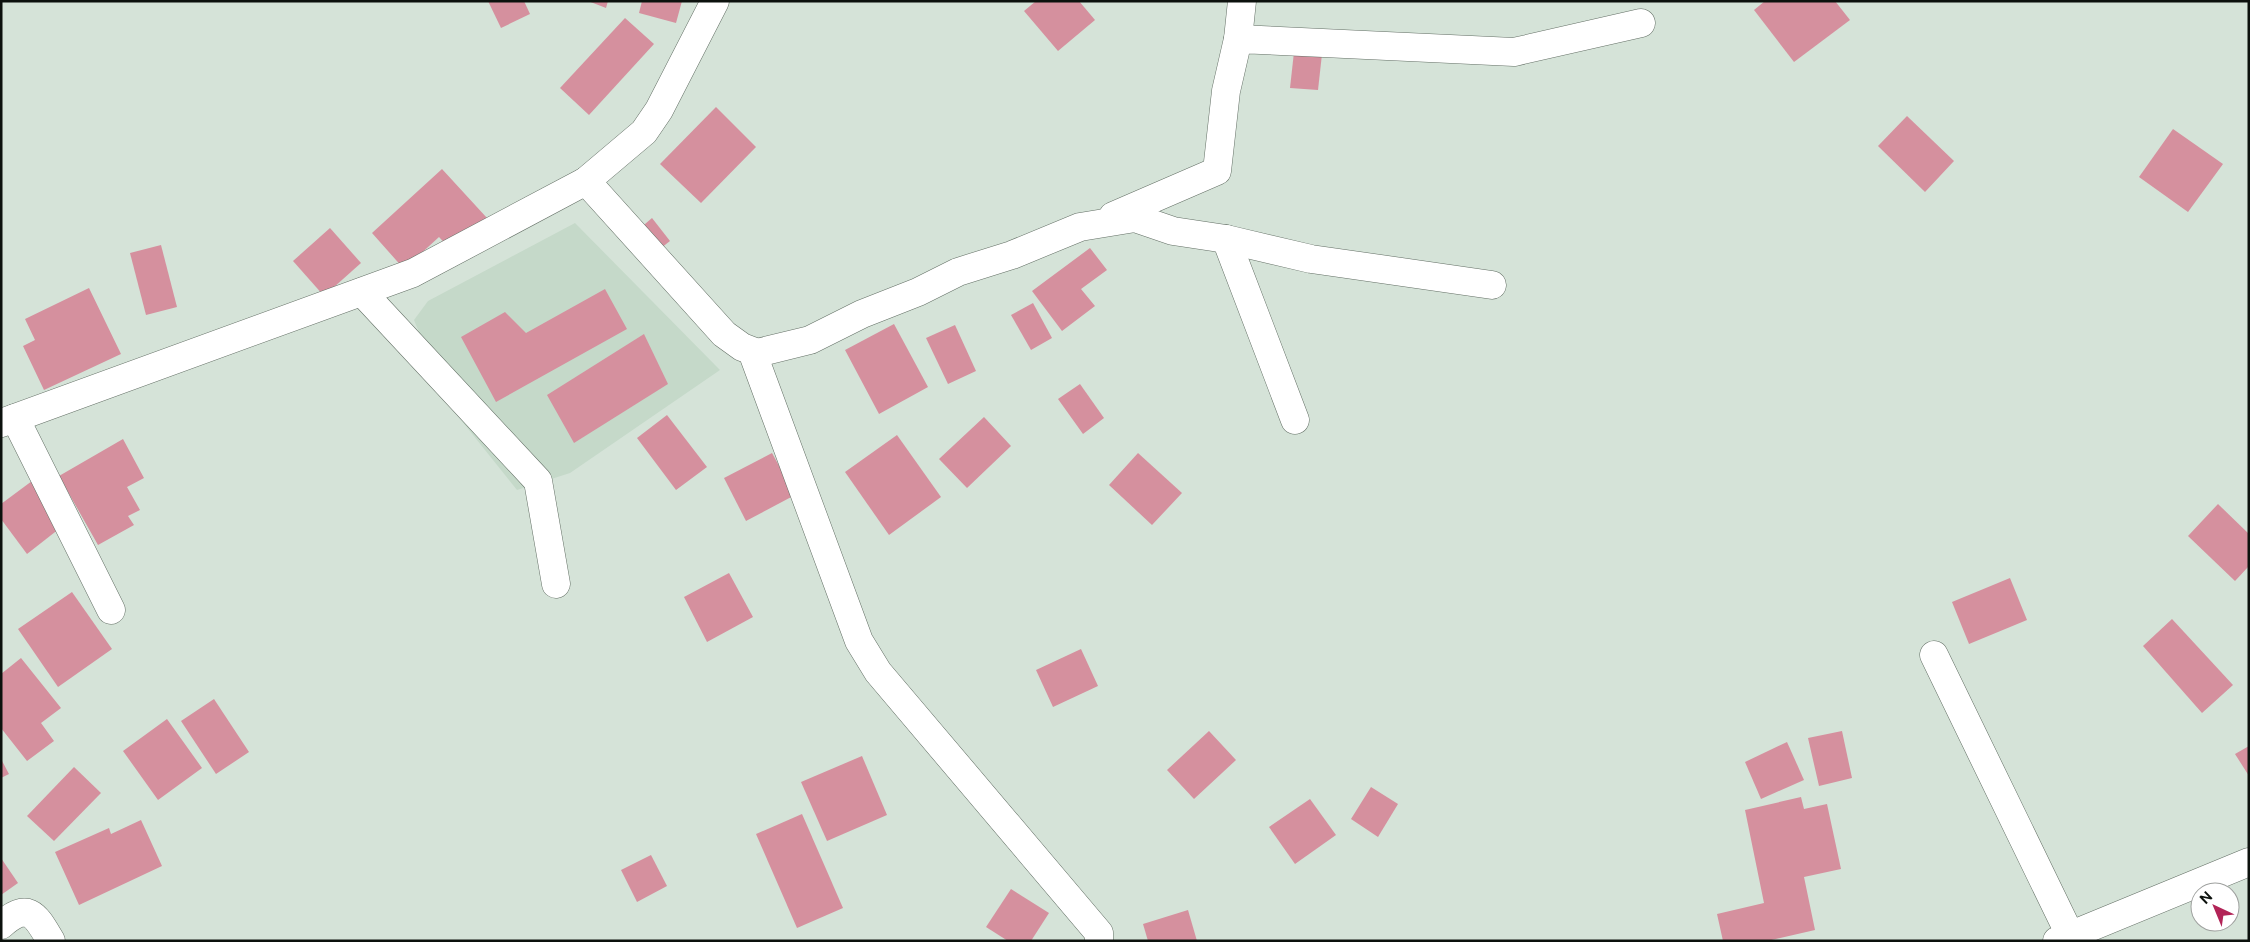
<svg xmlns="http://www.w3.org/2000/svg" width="2250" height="942" font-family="'Public Sans',sans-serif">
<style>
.built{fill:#c5d9c9}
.building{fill:#d5909e}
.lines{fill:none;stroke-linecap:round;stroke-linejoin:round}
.street-casing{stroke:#636f65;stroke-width:29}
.secondary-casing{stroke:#636f65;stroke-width:29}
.street{stroke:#fff;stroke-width:28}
.secondary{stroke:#fff;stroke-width:28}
</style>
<rect width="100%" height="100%" fill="#d5e3d8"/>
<path class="built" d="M575,223L720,370L570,473L517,490L449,405L414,320L428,301Z"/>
<g class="building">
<path d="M488,1H524L530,14L501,28Z"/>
<path d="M588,1H608L606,8Z"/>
<path d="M642,1H682L676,23L639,13Z"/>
<path d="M1036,1H1079L1095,20L1058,51L1024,11Z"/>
<path d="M1765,1H1835L1850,20L1794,62L1754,10Z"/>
<path d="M625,18L654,44L589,115L560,88Z"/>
<path d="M1294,52L1322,54L1318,90L1290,88Z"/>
<path d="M716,107L756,147L701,203L660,164Z"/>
<path d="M1907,116L1954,161L1925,192L1878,146Z"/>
<path d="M2173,129L2223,164L2188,212L2139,177Z"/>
<path d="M442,169L487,218L452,251L439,237L404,269L372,233Z"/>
<path d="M652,218L670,241L656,252L638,230Z"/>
<path d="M330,228L361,263L324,296L293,261Z"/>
<path d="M161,245L177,307L146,315L130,253Z"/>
<path d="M1090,248L1107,270L1081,289L1095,306L1062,331L1032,291Z"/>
<path d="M89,288L121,354L44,390L23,346L35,340L25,319Z"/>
<path d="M605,289L627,329L496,402L461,337L505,312L526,333Z"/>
<path d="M1033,303L1052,338L1031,350L1011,315Z"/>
<path d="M894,324L928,387L879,414L845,350Z"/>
<path d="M955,325L976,371L948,384L926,338Z"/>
<path d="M644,334L668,384L574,443L547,395Z"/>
<path d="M1080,384L1104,418L1083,434L1058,399Z"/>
<path d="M667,415L707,467L676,490L637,438Z"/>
<path d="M984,417L1011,446L967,488L939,459Z"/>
<path d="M897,435L941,497L889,535L845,472Z"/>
<path d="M123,439L144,478L127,487L140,510L128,516L134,525L98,545L59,476Z"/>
<path d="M772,453L795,495L746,521L724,478Z"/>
<path d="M1138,453L1182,493L1152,525L1109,485Z"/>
<path d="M32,481L64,525L27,554L1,519V504Z"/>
<path d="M2218,504L2249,534V566L2235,581L2188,536Z"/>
<path d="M729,573L753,617L707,642L684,597Z"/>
<path d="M2010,578L2027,620L1969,644L1952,602Z"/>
<path d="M72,592L112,649L58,687L18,629Z"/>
<path d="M2172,619L2233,685L2202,713L2143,646Z"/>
<path d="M1081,649L1098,686L1053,707L1036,670Z"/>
<path d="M21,658L61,708L41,723L54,741L27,761L1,728V674Z"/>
<path d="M214,699L249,752L216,774L181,721Z"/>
<path d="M167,719L202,768L158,800L123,751Z"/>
<path d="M1209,731L1236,760L1194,799L1167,770Z"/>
<path d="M1842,731L1852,778L1819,786L1808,738Z"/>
<path d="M1787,742L1804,780L1761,799L1745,762Z"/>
<path d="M2249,746V776L2235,754Z"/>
<path d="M862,756L887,815L827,841L801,782Z"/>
<path d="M1,759L9,774L1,778Z"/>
<path d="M74,767L101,793L54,841L27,816Z"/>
<path d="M1371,787L1398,804L1378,837L1351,819Z"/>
<path d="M1801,797L1804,809L1827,804L1841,869L1804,877L1815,930L1767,941H1723L1717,914L1764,903L1745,810Z"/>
<path d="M1310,799L1336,835L1295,864L1269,827Z"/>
<path d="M802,814L843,908L797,928L756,834Z"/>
<path d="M141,820L162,866L79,905L55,852L109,828L111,834Z"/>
<path d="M651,855L667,886L637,902L621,870Z"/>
<path d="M1,858L18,883L1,895Z"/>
<path d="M1011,889L1049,913L1031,941H1008L986,927Z"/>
<path d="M1188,910L1197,941H1148L1143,924Z"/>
</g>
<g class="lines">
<g class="street-casing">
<g id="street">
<path d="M1238,39L1242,1"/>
<path d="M586,181L724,334L742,347L755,352L753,354L859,641L878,672L1099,933V941"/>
<path d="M1113,216L1217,171L1226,91L1238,39L1514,52L1641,23"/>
<path d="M1226,239L1295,420"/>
<path d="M362,292L538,481L556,584"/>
<path d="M753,354L810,340L862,314L918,292L958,272L1012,255L1080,227L1135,218L1173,231L1226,239L1311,259L1492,285"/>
<path d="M15,418L111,610"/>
<path d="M1934,655L2070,935"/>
<path d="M1,925C29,900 36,916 51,941"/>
<path d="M2057,941L2249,862"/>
</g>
</g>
<g class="secondary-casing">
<path id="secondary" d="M1,423L413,273L586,181L644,132L659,110L715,1"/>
</g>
<use href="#street" class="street"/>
<use href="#secondary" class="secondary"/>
</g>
<rect width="2250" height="942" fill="none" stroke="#0c110d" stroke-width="5"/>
<g transform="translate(2215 907) rotate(316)"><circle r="24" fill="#ffffff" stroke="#9ea09e"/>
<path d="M0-4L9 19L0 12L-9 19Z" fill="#b22457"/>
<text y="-8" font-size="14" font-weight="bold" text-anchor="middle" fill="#0c110d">N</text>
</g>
</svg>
